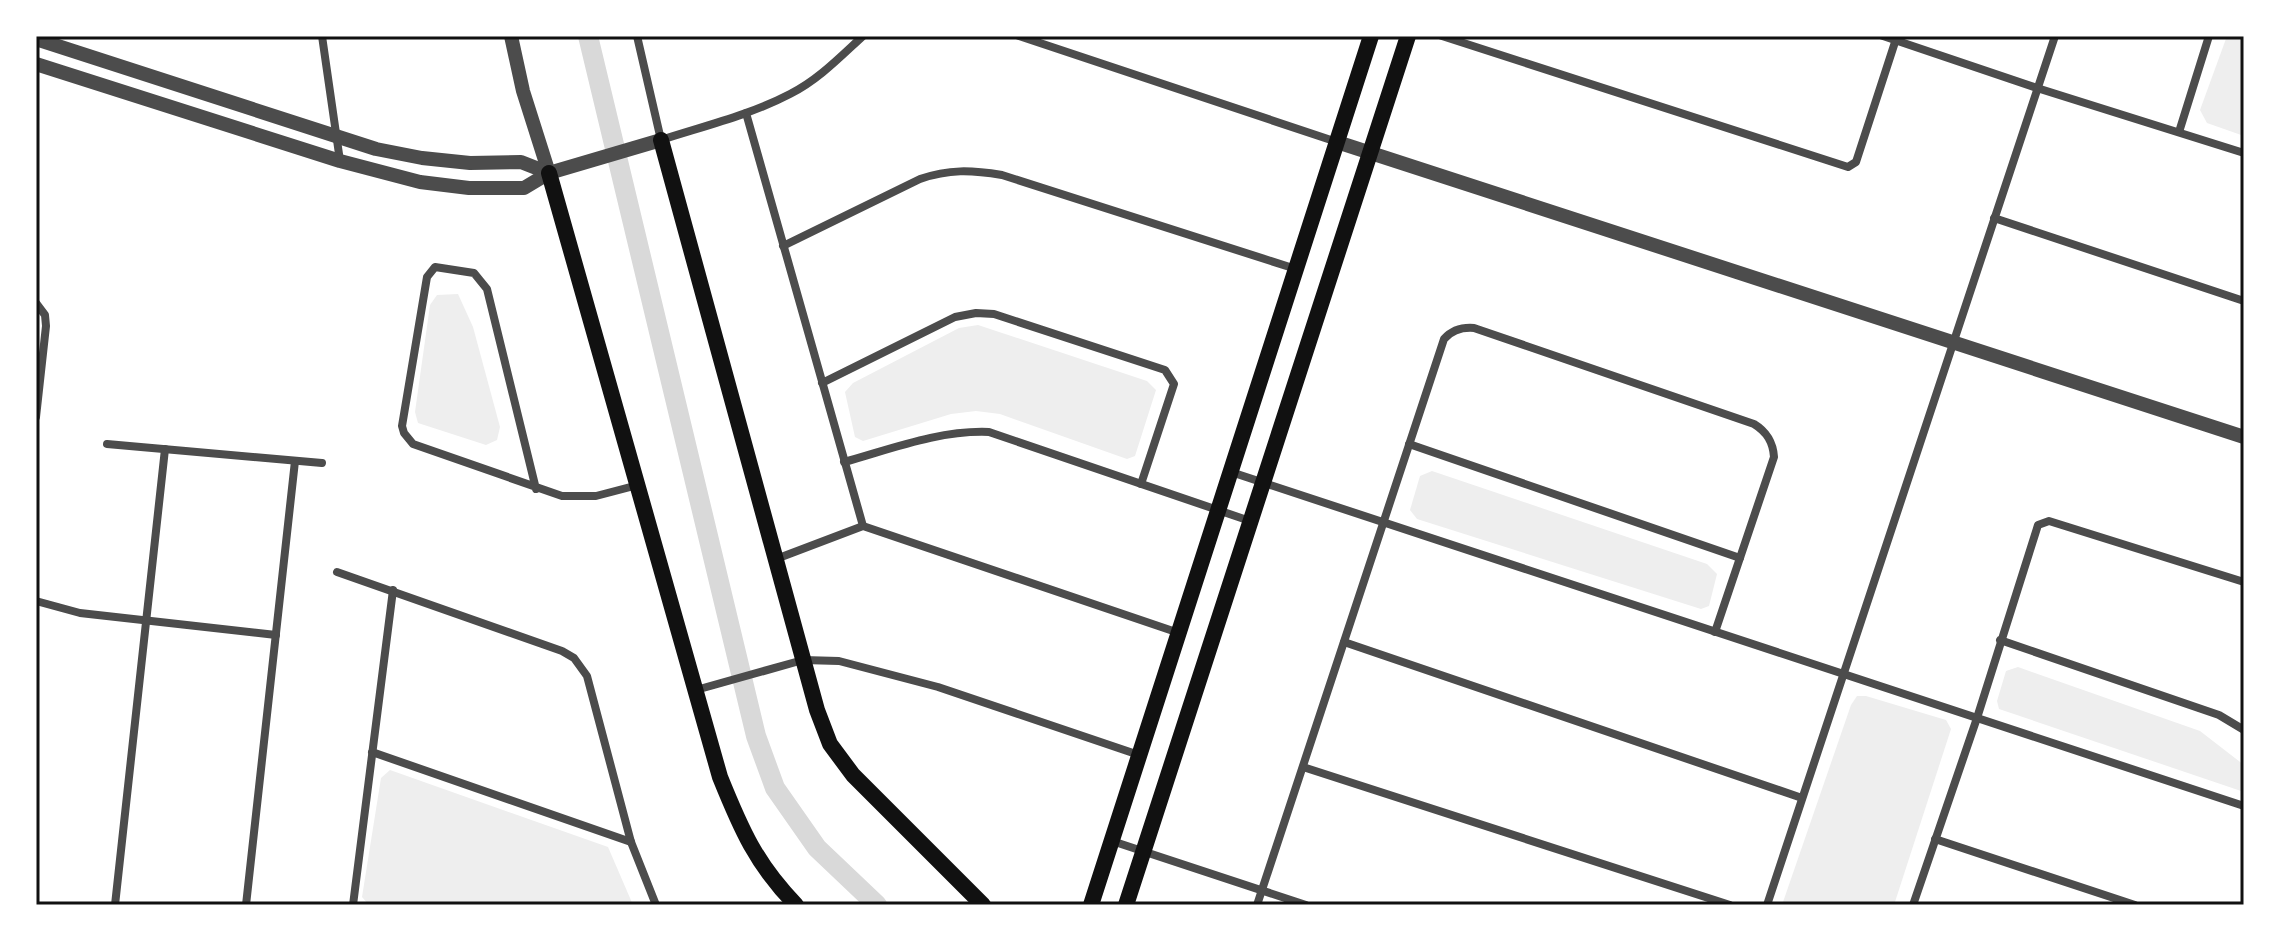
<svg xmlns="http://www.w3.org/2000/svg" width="2280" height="941" font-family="Karla,sans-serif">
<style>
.green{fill:#eee}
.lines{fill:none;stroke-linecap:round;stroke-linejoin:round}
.canal{stroke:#d9d9d9;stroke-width:20}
.minor{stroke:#4c4c4c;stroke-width:8}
.tertiary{stroke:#4c4c4c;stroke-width:14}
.secondary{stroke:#111;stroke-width:16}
.neatline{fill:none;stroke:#111;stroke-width:3}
</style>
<rect width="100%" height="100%" fill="#fff"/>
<g class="green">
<path d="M2227,36H2244V136L2207,123L2200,110Z"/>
<path d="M458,294L473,327L500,427L497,440L486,445L418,423L415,412L430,305L437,295Z"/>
<path d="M978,325L1147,381L1156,390L1135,456L1127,459L1000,414L976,411L951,414L863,441L855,437L845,392L853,383L959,328Z"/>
<path d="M1432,471L1707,564L1717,574L1709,606L1701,609L1417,519L1410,510L1420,476Z"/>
<path d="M2018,667L2200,731L2244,765V792L1999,709L1997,701L2006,671Z"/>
<path d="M1857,696H1866L1946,720L1951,729L1894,905H1782L1851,705Z"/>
<path d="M390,770L608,847L633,905H369L362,897L381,778Z"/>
</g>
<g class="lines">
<path class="canal" d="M588,36L756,736L775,788L817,848L877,905"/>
<g class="minor">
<path d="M322,36L340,161"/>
<path d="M637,36L661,140C704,126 750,115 790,94C818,80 840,57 863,36"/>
<path d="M1019,36L1337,142"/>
<path d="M1442,36L1848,167L1856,162L1897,36"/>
<path d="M1883,36L2037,88L2244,153"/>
<path d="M746,113L863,526"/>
<path d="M2179,132L2209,36"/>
<path d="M1994,218L2244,301"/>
<path d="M783,246L920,179C949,169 971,170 1002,175L1296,269"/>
<path d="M36,303L45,315L46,326L36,417"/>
<path d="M822,383L955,317L976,313L994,314L1165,370L1174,384L1141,484"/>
<path d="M107,444L322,463"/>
<path d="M1409,444L1740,558"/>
<path d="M844,462C891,449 939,430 989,432L1250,521"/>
<path d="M1231,472L2244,806"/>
<path d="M536,489L487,289L474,273L435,267L427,277L402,426L404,433L413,444L562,496H596L638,485"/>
<path d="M776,559L863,526L1179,633"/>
<path d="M337,572L562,651L574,658L587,676L631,842L656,905"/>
<path d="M36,601L80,613L276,635"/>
<path d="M2000,640L2219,715L2244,730"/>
<path d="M1344,642L1802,798"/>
<path d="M696,690L803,660L839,661L938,687L1139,755"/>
<path d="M372,752L631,842"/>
<path d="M1303,767L1730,905"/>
<path d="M1935,839L2135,905"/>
<path d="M1112,841L1306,905"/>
<path d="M115,905L165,449"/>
<path d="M246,905L295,461"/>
<path d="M353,905L393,590"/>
<path d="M1257,905L1444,339C1452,330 1461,327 1474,328L1754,424C1767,432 1773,442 1774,457L1715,632"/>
<path d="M1767,905L2055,36"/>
<path d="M1913,905L1977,718L2038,525L2049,521L2244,582"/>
</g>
<g class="tertiary">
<path d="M511,36L523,91L549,173"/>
<path d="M36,39L376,149L422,158L470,163L521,162L549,173"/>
<path d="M36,64L340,161L420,182L469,188H524L549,173L661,140"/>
<path d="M1337,142L2244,437"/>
</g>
<g class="secondary">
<path d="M661,140L817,710L830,744L853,775L983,905"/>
<path d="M549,173L720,777C741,829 756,864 796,905"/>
<path d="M1091,905L1371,36"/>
<path d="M1126,905L1408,36"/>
</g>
</g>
<rect width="2280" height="941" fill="none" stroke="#ffffff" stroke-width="76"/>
<rect x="38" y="38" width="2204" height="865" class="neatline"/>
</svg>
